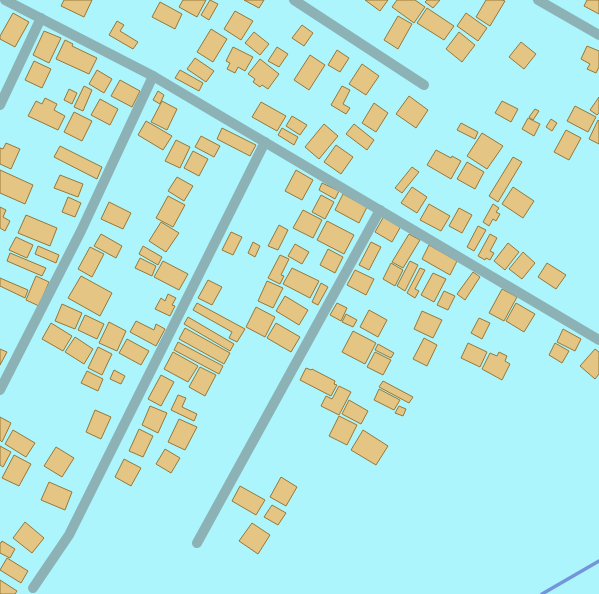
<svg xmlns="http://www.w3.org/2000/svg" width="599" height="594" font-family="'Public Sans',sans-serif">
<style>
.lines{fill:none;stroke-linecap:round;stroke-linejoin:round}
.stream{stroke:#7495da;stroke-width:3.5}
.building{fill:#e5c583;stroke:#967838}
.minor{stroke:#8cb2b6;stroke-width:10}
</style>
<rect width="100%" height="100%" fill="#acf5fd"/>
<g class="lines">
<path class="stream" d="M542,594L599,561"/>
</g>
<g class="building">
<path d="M64,0H92L84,17L61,6Z"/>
<path d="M183,0H206L197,17L179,7Z"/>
<path d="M210,0L218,4L209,20L201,15Z"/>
<path d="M244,0H264L259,8Z"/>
<path d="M365,0H388L380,11Z"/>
<path d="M397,0H415L425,7L414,23L392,7Z"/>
<path d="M427,0H440L433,8L425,2Z"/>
<path d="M486,0H502L505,1L490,26L476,17Z"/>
<path d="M587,0H599V14L584,6Z"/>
<path d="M160,2L182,14L175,29L152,17Z"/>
<path d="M427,8L454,26L444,40L417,23Z"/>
<path d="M235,11L253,21L241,40L224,29Z"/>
<path d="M13,13L29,22L15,47L0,39V36Z"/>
<path d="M466,13L487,28L478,41L457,26Z"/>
<path d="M398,16L412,24L398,49L384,40Z"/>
<path d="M117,21L124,25L120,31L138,42L133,49L109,35Z"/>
<path d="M302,25L313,33L304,46L292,38Z"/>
<path d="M211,29L227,39L213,62L197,52Z"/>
<path d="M44,31L61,38L49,63L33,55Z"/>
<path d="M254,32L269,44L260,55L245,43Z"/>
<path d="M459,32L475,45L462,62L446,49Z"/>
<path d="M65,40L73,44L72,46L97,58L89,74L56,59Z"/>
<path d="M521,42L536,54L524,69L509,57Z"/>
<path d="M587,46L599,51V67L596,73L587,69L590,64L581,59Z"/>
<path d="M233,47L253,57L245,71L238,67L235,73L227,69L230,63L226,61Z"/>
<path d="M277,47L288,54L279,67L268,61Z"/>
<path d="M337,50L349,58L340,72L328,65Z"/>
<path d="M310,55L325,65L309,90L294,80Z"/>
<path d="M195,58L214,71L206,82L187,69Z"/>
<path d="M260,59L279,74L268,89L262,85L260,87L253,82L255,79L248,74Z"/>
<path d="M34,61L51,69L42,88L25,80Z"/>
<path d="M362,64L379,76L366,95L349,84Z"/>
<path d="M97,70L112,79L104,93L89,84Z"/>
<path d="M180,70L203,83L199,91L175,78Z"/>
<path d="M120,80L140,91L132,107L111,96Z"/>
<path d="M84,86L92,90L83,111L74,107Z"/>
<path d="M342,86L350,90L343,104L350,108L346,114L331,105Z"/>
<path d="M69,89L77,93L72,104L64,100Z"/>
<path d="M158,91L164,95L160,104L153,100Z"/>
<path d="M409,96L428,110L416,128L396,114Z"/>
<path d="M599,97V113L597,115L590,110Z"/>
<path d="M45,98L57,104L54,110L65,116L58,130L28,116L36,101L42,104Z"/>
<path d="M100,99L118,109L110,125L91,115Z"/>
<path d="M162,101L177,109L167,130L151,122Z"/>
<path d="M502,101L518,109L511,122L495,113Z"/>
<path d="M261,102L286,116L277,131L252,117Z"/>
<path d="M374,103L388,113L376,132L362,123Z"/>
<path d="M575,106L596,117L588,132L567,121Z"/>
<path d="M535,109L539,111L533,120L529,117Z"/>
<path d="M74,112L92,121L82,141L64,132Z"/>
<path d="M292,116L307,125L300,135L286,126Z"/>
<path d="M528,118L540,124L534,136L522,129Z"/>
<path d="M551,119L557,123L552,131L546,127Z"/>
<path d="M598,120L599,121V144L589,139Z"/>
<path d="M146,121L172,136L163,150L138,135Z"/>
<path d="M461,123L478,132L475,139L457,130Z"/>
<path d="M324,124L338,136L319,159L305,147Z"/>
<path d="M354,124L374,140L367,150L346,134Z"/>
<path d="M222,128L256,145L250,156L217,139Z"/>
<path d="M282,128L298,137L294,145L278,135Z"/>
<path d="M566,130L581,138L569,160L554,152Z"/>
<path d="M482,133L503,146L487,169L467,156Z"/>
<path d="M201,136L220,146L214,157L195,147Z"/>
<path d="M176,140L190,147L180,168L165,161Z"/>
<path d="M6,143L20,149L11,169L0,164V148L3,149Z"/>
<path d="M336,145L353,157L341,174L324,162Z"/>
<path d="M60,146L102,167L97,179L54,157Z"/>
<path d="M436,150L451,158L452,156L461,161L451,179L427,165Z"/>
<path d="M193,151L208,159L199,176L184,168Z"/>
<path d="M513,157L522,162L498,202L489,196Z"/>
<path d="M467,162L484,172L475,189L457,179Z"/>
<path d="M412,167L419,172L402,193L395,188Z"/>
<path d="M0,170L33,185L25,204L0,193Z"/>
<path d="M296,170L313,180L302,200L285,191Z"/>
<path d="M60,175L83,184L78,197L54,188Z"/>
<path d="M177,177L193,186L184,201L168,191Z"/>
<path d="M322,183L339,191L335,199L319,190Z"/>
<path d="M412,187L427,197L417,213L401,203Z"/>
<path d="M513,187L534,201L523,218L502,204Z"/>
<path d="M343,194L367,207L359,223L335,210Z"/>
<path d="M321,195L334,202L325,219L312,212Z"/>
<path d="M168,196L185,205L173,227L156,218Z"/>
<path d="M68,197L81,203L75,217L62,212Z"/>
<path d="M109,202L131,213L123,229L101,219Z"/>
<path d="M429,204L450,216L441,231L420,220Z"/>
<path d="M493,204L499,208L496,212L500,214L496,221L493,219L489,226L483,222Z"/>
<path d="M0,207L6,210L3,217L10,221L5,231L0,228Z"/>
<path d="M459,208L472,215L462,233L449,226Z"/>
<path d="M303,210L322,220L313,238L293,228Z"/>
<path d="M26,215L57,228L50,246L18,233Z"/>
<path d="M384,216L401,226L392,242L375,232Z"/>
<path d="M327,221L354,235L344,254L317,240Z"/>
<path d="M161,222L179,233L166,252L149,241Z"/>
<path d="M279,225L288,230L278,250L268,246Z"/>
<path d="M478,226L486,230L474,251L467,247Z"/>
<path d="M231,232L242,237L233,255L222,250Z"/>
<path d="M101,234L122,246L116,258L94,246Z"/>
<path d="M409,234L420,240L403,268L392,262Z"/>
<path d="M490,234L497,238L490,251L494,253L490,260L486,258L485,260L478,256Z"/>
<path d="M16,237L33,245L27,258L9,250Z"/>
<path d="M253,242L260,246L255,257L248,253Z"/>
<path d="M371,242L381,247L369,270L359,265Z"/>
<path d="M508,243L519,252L505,270L494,261Z"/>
<path d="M295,244L309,252L302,264L288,256Z"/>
<path d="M429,245L457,261L450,275L422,259Z"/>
<path d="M38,246L59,255L56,263L35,254Z"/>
<path d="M143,246L162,257L158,265L139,254Z"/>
<path d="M90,247L104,254L92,277L78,269Z"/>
<path d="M328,249L343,257L335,273L320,265Z"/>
<path d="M523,252L535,263L522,279L509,269Z"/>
<path d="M10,253L46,268L42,276L7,261Z"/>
<path d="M280,255L289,259L281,275L284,276L280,284L268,278Z"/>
<path d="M140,258L156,266L152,276L135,268Z"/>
<path d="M163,261L188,274L179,290L154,277Z"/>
<path d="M410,261L418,265L405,291L397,286Z"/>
<path d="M391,263L403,270L395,286L383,279Z"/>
<path d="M547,263L566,275L556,289L538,277Z"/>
<path d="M292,268L319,281L310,298L283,284Z"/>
<path d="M420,268L425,270L415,289L419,291L415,298L407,293Z"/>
<path d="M355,270L374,279L366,295L347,285Z"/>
<path d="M473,272L480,277L465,300L457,294Z"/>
<path d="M433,273L446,279L434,302L421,295Z"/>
<path d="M36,276L49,282L39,306L26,300Z"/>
<path d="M81,276L112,293L100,316L68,298Z"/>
<path d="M0,278L28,290L25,298L0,286Z"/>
<path d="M208,280L222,287L212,305L198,298Z"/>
<path d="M267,281L283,288L273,308L258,301Z"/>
<path d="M321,283L328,287L318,305L312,302Z"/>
<path d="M502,289L517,297L504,321L489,313Z"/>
<path d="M444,291L455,296L448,310L437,305Z"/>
<path d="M168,294L176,298L172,305L175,306L170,316L155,309L161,298L165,301Z"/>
<path d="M285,296L308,310L299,325L276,311Z"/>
<path d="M197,303L245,329L237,342L229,338L232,332L193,310Z"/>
<path d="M337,303L347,308L341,321L330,315Z"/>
<path d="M516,303L535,314L524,332L506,321Z"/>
<path d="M62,304L82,313L75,329L55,321Z"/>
<path d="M256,307L275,317L265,337L246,327Z"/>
<path d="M369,310L387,320L378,337L360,327Z"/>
<path d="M422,311L442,320L433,338L414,329Z"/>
<path d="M346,314L357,320L353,327L342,322Z"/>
<path d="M85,315L104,324L97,339L78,330Z"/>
<path d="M188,317L234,344L230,351L184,324Z"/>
<path d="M479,318L490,323L482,339L471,333Z"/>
<path d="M136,321L154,330L156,324L165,329L156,346L130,332Z"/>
<path d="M109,322L126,331L117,351L99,343Z"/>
<path d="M51,323L72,336L63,351L42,339Z"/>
<path d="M276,323L300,337L291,352L267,338Z"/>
<path d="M185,328L230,353L224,364L179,339Z"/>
<path d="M563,329L581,339L575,351L557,342Z"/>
<path d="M353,331L376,343L365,364L342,352Z"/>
<path d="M75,337L93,349L84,364L65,352Z"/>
<path d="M424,338L437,345L427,366L413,359Z"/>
<path d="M127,339L149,351L141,365L119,353Z"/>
<path d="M178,342L223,366L219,374L174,350Z"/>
<path d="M468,343L487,352L480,367L461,358Z"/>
<path d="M555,343L569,351L562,363L549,355Z"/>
<path d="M378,344L394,353L391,358L375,350Z"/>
<path d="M98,347L112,354L102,375L88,368Z"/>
<path d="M0,349L7,352L0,365Z"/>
<path d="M595,349L599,352V374L595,379L580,366Z"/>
<path d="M173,352L198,366L188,382L164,369Z"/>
<path d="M375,352L391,360L383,375L367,367Z"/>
<path d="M499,352L507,356L505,361L510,364L502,380L482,369L490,353L497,356Z"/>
<path d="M200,367L216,375L205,396L189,387Z"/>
<path d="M306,368L311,370L312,369L335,381L334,384L337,385L331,396L300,380Z"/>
<path d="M114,370L125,376L121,384L110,379Z"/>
<path d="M87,371L103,379L98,391L81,383Z"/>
<path d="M161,375L174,382L161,406L148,399Z"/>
<path d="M383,381L413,397L409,403L379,387Z"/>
<path d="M339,386L351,392L339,415L321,406L326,396L332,399Z"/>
<path d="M379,389L400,400L394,410L374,400Z"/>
<path d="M178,395L186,398L182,407L197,414L194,421L171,410Z"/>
<path d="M349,400L368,411L361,424L342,414Z"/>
<path d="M150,406L167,413L158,433L142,425Z"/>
<path d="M399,406L406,409L403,416L395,413Z"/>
<path d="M95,410L111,417L101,439L86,432Z"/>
<path d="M339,416L357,425L347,445L329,436Z"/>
<path d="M0,417L11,423L2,442L0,440Z"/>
<path d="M179,419L197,427L185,450L168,442Z"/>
<path d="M139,429L153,436L143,457L129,451Z"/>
<path d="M13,430L35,443L26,457L5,444Z"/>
<path d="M363,430L388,446L376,465L351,450Z"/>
<path d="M0,446L11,452L3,467L0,465Z"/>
<path d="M56,447L74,458L62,477L44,466Z"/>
<path d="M165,449L180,458L171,473L156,464Z"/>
<path d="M14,455L31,464L19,486L2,478Z"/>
<path d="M124,459L141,468L131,486L115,477Z"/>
<path d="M281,477L297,487L286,506L270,497Z"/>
<path d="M49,482L72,492L65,510L41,500Z"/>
<path d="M240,486L265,500L256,515L232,501Z"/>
<path d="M272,505L286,513L278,525L264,517Z"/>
<path d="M25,522L44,538L32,553L13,538Z"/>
<path d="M252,523L270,535L258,554L239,541Z"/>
<path d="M2,541L15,549L10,558L0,553V543H1Z"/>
<path d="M7,558L28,571L21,583L0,570Z"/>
<path d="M0,580L17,591L15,594H0Z"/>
</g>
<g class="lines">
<g class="minor">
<path d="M5,0L153,76L599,340"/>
<path d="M294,0L424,85"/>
<path d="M538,0L599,35"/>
<path d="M0,105L41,18"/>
<path d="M0,390L81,231L153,76"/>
<path d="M197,543L380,210"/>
<path d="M33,588L69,535L265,142"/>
</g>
</g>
</svg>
